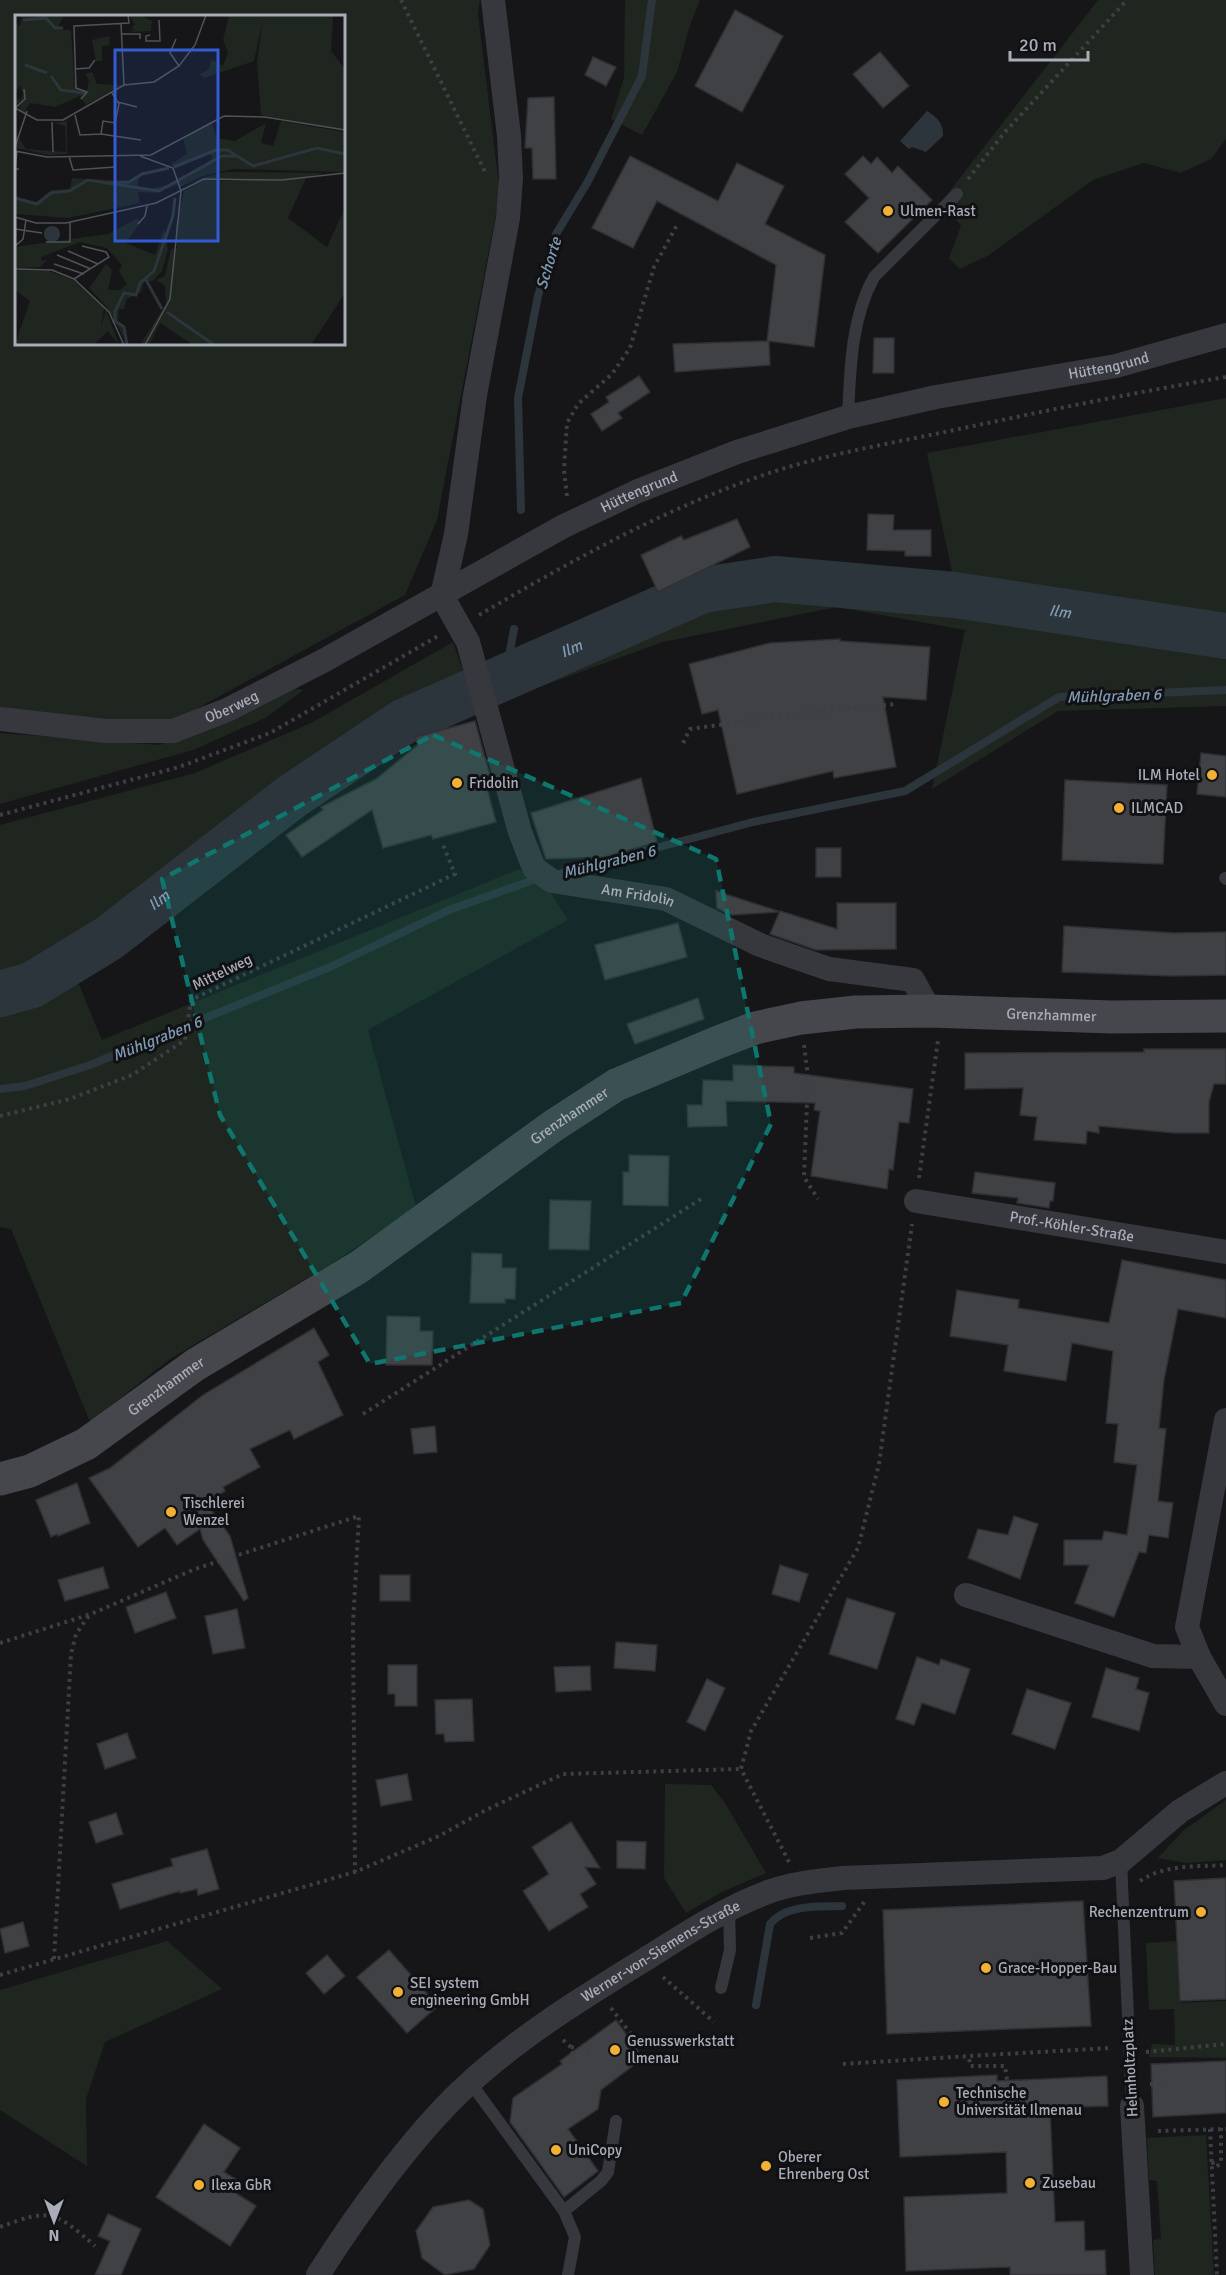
<svg xmlns="http://www.w3.org/2000/svg" width="1226" height="2275" font-family="Signika,sans-serif">
<style>
.green{fill:#1e261f;fill-rule:evenodd}
.water{fill:#2c353c}
.lines{fill:none;stroke-linecap:round;stroke-linejoin:round}
.stream{stroke:#2c353c;stroke-width:8}
.river{stroke:#2c353c;stroke-width:46}
.building{fill:#404145;stroke:#303034;stroke-width:1.5}
.path{stroke:#3d3f44;stroke-width:4;stroke-dasharray:3 4.5;stroke-linecap:butt}
.service{stroke:#37383d;stroke-width:12}
.minor{stroke:#37383d;stroke-width:24}
.secondary{stroke:#45474d;stroke-width:33}
.marked{fill:#0f766e;fill-opacity:0.2;stroke:#0f766e;stroke-width:4.5;stroke-dasharray:12 8;stroke-linejoin:round}
.poi-dot{fill:#f2b134;stroke:#111113;stroke-width:2}
.labels{text-anchor:middle;stroke-width:6;stroke-linejoin:round;paint-order:stroke}
.poi-label{font-size:15px;fill:#a8adb8;stroke:#111113;text-anchor:start}
.street-label{font-size:15px;fill:#a8adb8;stroke:#111113}
.water-label{font-size:16px;font-style:italic;fill:#7f9bb3;stroke:#111113}
.inset-river{fill:none;stroke:#2c353c;stroke-width:3}
.inset-road{fill:none;stroke:#505258;stroke-width:1.5}
.view{fill:#325cd3;fill-opacity:0.15;stroke:#325cd3;stroke-width:3}
.inset-edge{fill:none;stroke:#a8adb8;stroke-width:3}
</style>
<rect width="100%" height="100%" fill="#161618"/>
<g class="green">
<path d="M0,0H480L478,14L500,193L437,520L405,595L165,726L0,710ZM16,16H344V344H16Z"/>
<path d="M625,0H700L689,28L677,72L642,135L611,119L624,78Z"/>
<path d="M1098,0H1226V139L1211,159L1181,173L1144,163L1093,180L989,255L960,269L949,258L961,226L942,201Z"/>
<path d="M1226,398V706L1058,711L932,789L965,630L837,607L663,642L492,704L490,661L715,578L758,569L871,576L955,586L927,453Z"/>
<path d="M453,642L474,704L398,713L298,807L75,975L102,1040L519,869L551,893L568,920L368,1030L416,1207L331,1264L170,1359L90,1422L11,1229L0,1227V825L195,773L311,723Z"/>
<path d="M287,688L304,690L265,718L193,750L0,804V733L160,745Z"/>
<path d="M665,1784L711,1785L725,1803L766,1873L722,1892L686,1913L664,1878Z"/>
<path d="M1226,1800V1860L1187,1863L1158,1858L1184,1830Z"/>
<path d="M167,1941L222,1989L105,2042L86,2099L87,2166L0,2110V1990Z"/>
<path d="M1177,1941L1180,2003L1226,2001V2058L1149,2057L1152,2044L1175,2045L1174,2009L1149,2010L1146,1943Z"/>
<path d="M1206,2135L1214,2275H1155L1153,2240L1161,2239L1157,2181L1149,2180L1147,2138Z"/>
</g>
<path class="water" d="M927,111C937,117 944,124 943,136L926,152L912,147L909,149L900,141Z"/>
<g class="lines">
<g class="stream">
<path d="M521,510L518,398L538,296L556,234L587,183L642,76L652,0"/>
<path d="M505,677L514,629"/>
<path d="M562,873L753,822L905,791L1059,697L1226,690"/>
<path d="M0,1089L25,1086L90,1065L330,967L449,910L539,878"/>
<path d="M756,2005L770,1924C786,1904 818,1907 842,1906"/>
</g>
<path class="river" id="s1" d="M0,994L32,985L109,938L291,797L403,722L703,590L775,579L955,595L1226,636"/>
</g>
<g class="building">
<path d="M735,10L783,36L742,112L695,86Z"/>
<path d="M880,52L909,86L883,108L853,74Z"/>
<path d="M593,57L616,67L606,86L585,75Z"/>
<path d="M554,97L556,179H533L532,148H525L528,98Z"/>
<path d="M630,156L718,201L737,163L784,186L765,224L825,255L814,347L769,341L770,365L675,372L673,344L767,341L776,265L657,201L633,248L592,228Z"/>
<path d="M863,156L871,164L877,157L892,173L898,166L932,200L878,253L845,222L869,198L845,174Z"/>
<path d="M874,338H894V373H873Z"/>
<path d="M639,376L650,392L618,413L622,418L602,431L591,414L609,402L606,397Z"/>
<path d="M868,514L894,515L893,530H931V556H905V551L867,550Z"/>
<path d="M737,519L750,547L658,592L641,555L681,536L684,540Z"/>
<path d="M840,639V641L930,647L926,700L883,697L896,767L834,778L833,771L737,794L718,710L702,714L689,664L770,643Z"/>
<path d="M475,721L490,776L484,777L496,822L433,839L431,835L383,848L372,810L302,857L286,835L323,810L321,807L376,779L418,745L415,737Z"/>
<path d="M1201,753L1226,756V797L1197,794Z"/>
<path d="M641,778L657,842L604,857L546,859L531,813Z"/>
<path d="M1065,780L1167,785L1163,864L1062,860Z"/>
<rect x="816" y="848" width="25" height="29"/>
<path d="M716,891L778,911V912L731,915L717,908Z"/>
<path d="M837,903H896V949L816,950L770,934L780,911L837,929Z"/>
<path d="M678,923L687,957L605,980L595,945Z"/>
<path d="M1064,926L1174,933L1226,932V975L1173,976L1062,972Z"/>
<path d="M698,998L704,1019L635,1044L627,1024Z"/>
<path d="M1144,1049H1226V1084H1214L1209,1102V1133H1175L1099,1126V1133L1087,1131L1086,1144L1034,1140L1037,1117L1020,1115L1023,1088L965,1089V1053L1144,1052Z"/>
<path d="M733,1065L794,1067V1073L913,1089L909,1123L899,1122L893,1170L889,1169L887,1189L811,1176L820,1111L814,1110L815,1103L726,1101L727,1126L688,1127L687,1105H702L703,1080L733,1081Z"/>
<path d="M629,1155L669,1156L668,1206L623,1205V1172H629Z"/>
<path d="M975,1172L1055,1183L1053,1201H1050L1049,1208L1017,1203L1018,1198L972,1193Z"/>
<path d="M550,1200L591,1201L589,1250L549,1249Z"/>
<path d="M472,1253L502,1254V1268H516L515,1299H505V1303H470Z"/>
<path d="M1122,1260L1226,1280V1318L1178,1309L1164,1380L1159,1428L1166,1429L1158,1501L1173,1503L1168,1538L1149,1535L1146,1553L1139,1552L1114,1617L1075,1603L1089,1565H1064V1540H1102L1104,1531L1127,1535L1137,1465L1114,1462L1118,1424L1106,1423L1113,1351L1072,1343L1066,1381L1004,1371L1008,1345L950,1336L957,1290L1019,1300L1018,1308L1109,1323Z"/>
<path d="M387,1316L420,1317V1331H433L432,1365H386Z"/>
<path d="M314,1328L329,1355L318,1362L343,1415L294,1439L290,1430L250,1449L260,1467L223,1487L225,1491L206,1503L230,1536L248,1598L244,1601L203,1540L200,1529L177,1545L165,1528L138,1547L89,1478L110,1468L203,1395Z"/>
<path d="M435,1426L437,1452L414,1454L411,1429Z"/>
<path d="M77,1483L90,1523L58,1536L57,1534L51,1537L36,1500Z"/>
<path d="M1014,1516L1038,1524L1020,1579L968,1558L978,1529L1008,1535Z"/>
<path d="M780,1565L808,1574L799,1602L772,1594Z"/>
<path d="M103,1567L109,1588L65,1601L58,1580Z"/>
<rect x="380" y="1575" width="30" height="26"/>
<path d="M166,1592L176,1618L135,1633L126,1607Z"/>
<path d="M847,1598L895,1613L877,1669L829,1654Z"/>
<path d="M237,1609L245,1648L213,1654L205,1616Z"/>
<path d="M616,1642L657,1645L655,1671L614,1668Z"/>
<path d="M917,1657L939,1665L941,1659L970,1669L955,1714L922,1703L914,1725L896,1719Z"/>
<path d="M388,1665H417V1706H395V1694H388Z"/>
<path d="M590,1666L591,1690L556,1692L554,1667Z"/>
<path d="M1106,1668L1139,1678L1136,1689L1149,1693L1139,1731L1092,1717Z"/>
<path d="M707,1679L725,1688L705,1731L687,1722Z"/>
<path d="M1027,1689L1071,1703L1055,1749L1012,1734Z"/>
<path d="M472,1699L474,1741L445,1742L444,1734H436L435,1700Z"/>
<path d="M127,1733L136,1758L105,1769L97,1744Z"/>
<path d="M407,1774L412,1800L381,1806L376,1780Z"/>
<path d="M116,1813L123,1834L96,1843L89,1822Z"/>
<path d="M571,1822L600,1868L585,1867L596,1884L580,1894L588,1907L549,1931L523,1891L549,1874L532,1847Z"/>
<path d="M617,1841L646,1842L645,1869L617,1868Z"/>
<path d="M207,1849L219,1889L198,1895L197,1889L180,1893V1891L120,1909L112,1884L173,1866L171,1859Z"/>
<path d="M1226,1878V1999L1180,2001L1174,1881Z"/>
<path d="M1083,1901L1091,2026L887,2034L883,1910Z"/>
<path d="M23,1922L29,1946L5,1953L0,1929Z"/>
<path d="M389,1950L438,2006L407,2033L357,1977Z"/>
<path d="M327,1955L345,1976L324,1994L306,1973Z"/>
<path d="M616,2020L643,2058L601,2090L598,2109L568,2129L598,2171L564,2197L510,2122L513,2098L562,2064L560,2061Z"/>
<path d="M1226,2061V2113L1153,2117L1151,2064Z"/>
<path d="M997,2075V2081L1107,2076L1108,2106L1050,2108L1055,2222L1084,2221L1085,2251L1105,2250L1106,2275H1010V2267L906,2271L904,2197L1007,2193L1006,2152L900,2157L897,2080Z"/>
<path d="M204,2124L240,2148L224,2172L237,2180L231,2190L256,2206L230,2246L156,2197Z"/>
<path d="M469,2200L483,2209L490,2245L474,2269L445,2275L422,2258L416,2231L433,2207Z"/>
<path d="M108,2214L141,2229L121,2275H95L110,2241L98,2236Z"/>
</g>
<g class="lines">
<g class="path">
<path d="M401,0L485,172"/>
<path d="M968,179L1005,132L1127,0"/>
<path d="M567,496L564,470L567,423L578,404L612,374L630,348L654,267L677,225"/>
<path d="M479,615C568,563 658,512 755,478C816,456 882,445 945,432C1039,412 1132,393 1226,377"/>
<path d="M683,743L690,729L813,712L896,704"/>
<path d="M0,815L179,767L270,733L438,636"/>
<path d="M804,1045L808,1077L804,1177L818,1199"/>
<path d="M0,1116L70,1099L132,1075L185,1040L191,1000L455,874L443,845"/>
<path d="M919,1178L938,1040"/>
<path d="M363,1414L701,1199"/>
<path d="M0,1643L91,1614L195,1569L359,1516L353,1624L355,1872"/>
<path d="M789,1862L741,1769L751,1731L858,1548L879,1464L912,1224"/>
<path d="M1140,1881C1165,1864 1196,1867 1226,1865"/>
<path d="M810,1938L842,1933L865,1901"/>
<path d="M54,1959L71,1654L76,1634L90,1614"/>
<path d="M0,1975L355,1872L439,1836L486,1810L563,1774L741,1769"/>
<path d="M663,1977L714,2022"/>
<path d="M611,2008L640,2046L636,2049"/>
<path d="M563,2040L571,2047L576,2065"/>
<path d="M571,2047L593,2052"/>
<path d="M1146,2052L1226,2044"/>
<path d="M843,2064L969,2056"/>
<path d="M1150,2084H1161"/>
<path d="M1008,2087L1005,2066H970L969,2056L1111,2048"/>
<path d="M1210,2129L1217,2275"/>
<path d="M1158,2131L1226,2129"/>
<path d="M1212,2162L1216,2167L1221,2163V2128"/>
<path d="M0,2227C50,2208 55,2211 95,2246"/>
</g>
<g class="service">
<path d="M848,417C850,370 851,319 874,277L957,194"/>
<path d="M1225,878L1226,879"/>
<path d="M1121,1861L1132,2106"/>
<path d="M721,1988L730,1950L729,1909"/>
<path d="M470,2082L564,2211L575,2237L568,2275"/>
<path d="M564,2211L601,2181L608,2172L616,2121"/>
</g>
<g class="minor">
<path id="s2" d="M442,596L468,642L520,832L534,868L552,881L666,899L760,945L829,969L913,980L930,1011"/>
<path d="M442,596L456,534L475,395L508,218L511,178L509,136L493,0"/>
<path id="s3" d="M0,719L106,731H173L227,710L323,661L564,526L638,491L737,452L848,417L936,397L1116,366L1226,335"/>
<path id="s4" d="M916,1201L1226,1252"/>
<path d="M1226,1420L1187,1627L1199,1657L1226,1704"/>
<path d="M966,1595L1153,1656L1199,1657"/>
<path d="M1132,2106L1142,2275"/>
<path id="s5" d="M318,2275C356,2215 412,2137 463,2089C517,2038 582,1998 644,1960C684,1935 723,1909 768,1892C792,1883 817,1881 843,1878L1103,1868L1121,1861L1180,1811L1226,1783"/>
</g>
<path class="secondary" id="s6" d="M0,1479L30,1471L86,1444L195,1365L359,1267L553,1126L616,1085L716,1043L755,1028L801,1018L856,1012L930,1011L1112,1017L1226,1016"/>
</g>
<path class="marked" d="M433,735L716,859L771,1124L681,1303L370,1364L220,1115L162,879Z"/>
<g class="poi-dot">
<circle cx="888" cy="211" r="6"/>
<circle cx="1212" cy="775" r="6"/>
<circle cx="457" cy="783" r="6"/>
<circle cx="1119" cy="808" r="6"/>
<circle cx="171" cy="1512" r="6"/>
<circle cx="1201" cy="1912" r="6"/>
<circle cx="986" cy="1968" r="6"/>
<circle cx="398" cy="1992" r="6"/>
<circle cx="615" cy="2050" r="6"/>
<circle cx="944" cy="2102" r="6"/>
<circle cx="556" cy="2150" r="6"/>
<circle cx="766" cy="2166" r="6"/>
<circle cx="1030" cy="2183" r="6"/>
<circle cx="199" cy="2185" r="6"/>
</g>
<g class="labels">
<g class="poi-label">
<text x="900" y="216">Ulmen-Rast</text>
<text x="1200" y="780" text-anchor="end">ILM Hotel</text>
<text x="469" y="788">Fridolin</text>
<text x="1131" y="813">ILMCAD</text>
<text x="183" y="1508">Tischlerei<tspan x="183" dy="17">Wenzel</tspan></text>
<text x="1189" y="1917" text-anchor="end">Rechenzentrum</text>
<text x="998" y="1973">Grace-Hopper-Bau</text>
<text x="410" y="1988">SEI system<tspan x="410" dy="17">engineering GmbH</tspan></text>
<text x="627" y="2046">Genusswerkstatt<tspan x="627" dy="17">Ilmenau</tspan></text>
<text x="956" y="2098">Technische<tspan x="956" dy="17">Universität Ilmenau</tspan></text>
<text x="568" y="2155">UniCopy</text>
<text x="778" y="2162">Oberer<tspan x="778" dy="17">Ehrenberg Ost</tspan></text>
<text x="1042" y="2188">Zusebau</text>
<text x="211" y="2190">Ilexa GbR</text>
</g>
<g class="street-label">
<text dy="5" stroke="none"><textPath href="#s3" startOffset="1186">Hüttengrund</textPath></text>
<text dy="5" stroke="none"><textPath href="#s3" startOffset="698">Hüttengrund</textPath></text>
<text dy="5" stroke="none"><textPath href="#s3" startOffset="237">Oberweg</textPath></text>
<text dy="5" stroke="none"><textPath href="#s2" startOffset="398">Am Fridolin</textPath></text>
<text transform="translate(222 972) rotate(-26)" y="5">Mittelweg</text>
<text dy="5" stroke="none"><textPath href="#s6" startOffset="1182">Grenzhammer</textPath></text>
<text dy="5" stroke="none"><textPath href="#s6" startOffset="678">Grenzhammer</textPath></text>
<text dy="5" stroke="none"><textPath href="#s4" startOffset="158">Prof.-Köhler-Straße</textPath></text>
<text dy="5" stroke="none"><textPath href="#s6" startOffset="192">Grenzhammer</textPath></text>
<text dy="5" stroke="none"><textPath href="#s5" startOffset="478">Werner-von-Siemens-Straße</textPath></text>
<text transform="translate(1130 2068) rotate(-93)" y="5">Helmholtzplatz</text>
</g>
<g class="water-label">
<text transform="translate(548 263) rotate(-73)" y="6">Schorte</text>
<text dy="6" stroke="none"><textPath href="#s1" startOffset="1176">Ilm</textPath></text>
<text dy="6" stroke="none"><textPath href="#s1" startOffset="672">Ilm</textPath></text>
<text transform="translate(1114 695) rotate(-2)" y="6">Mühlgraben 6</text>
<text transform="translate(609 861) rotate(-14)" y="6">Mühlgraben 6</text>
<text dy="6" stroke="none"><textPath href="#s1" startOffset="186">Ilm</textPath></text>
<text transform="translate(157 1038) rotate(-22)" y="6">Mühlgraben 6</text>
</g>
</g>
<g transform="translate(15 15)">
<rect width="330" height="330" fill="#161618"/>
<path d="M2,0H49L42,15H56L60,73L72,75L74,65L70,59L77,57L82,69L106,70L71,90L65,81L40,92L15,88L9,98L2,92L8,84L0,91V83L6,85L8,79L5,70L0,80V8L5,11L7,3ZM214,0H318L316,36L330,54V115L246,100L242,47L248,4L239,46L189,63L185,59L194,54L196,44L208,51L213,38L208,25ZM126,1L137,6L136,16L116,17L120,14L116,13L120,10L115,2ZM94,21L95,30L87,31V46H81L77,25ZM52,106V139L35,140L1,133L4,123L11,134L51,137L50,111L39,108ZM196,106L202,123L220,126L251,108L246,128L258,131L266,106L330,117V157L218,154L187,161L165,172L163,167L197,144L195,139L160,153L156,149L172,139L168,124ZM209,157L309,158L291,163L273,203L312,232L330,193V278L296,330H178L145,308L134,330H125L151,289L150,271L141,265L150,261L156,234L162,233L161,210L169,176L189,165L221,166L190,163L178,168L187,163ZM125,160L122,173L133,175L162,167V170L140,178L123,177L125,188L53,203L0,199V182L21,187L36,175L55,174L57,163L114,166ZM123,203L124,209L111,228L140,240L149,214L153,234L147,256L138,266L129,267L126,277L112,284L109,294H104L103,307L110,311L111,326L92,292L74,273L91,249L97,255L93,275H105L112,269L104,256L107,250L92,233L65,227L26,242V246L32,245L25,252L0,253V232L93,219ZM0,255L34,256L58,265L89,293L86,313L91,295L104,330L93,316L78,330H0L15,286L0,275Z" fill="#1e261f"/>
<path d="M29 219a8 8 0 1 1 16 0a8 8 0 1 1-16 0Z" fill="#2c353c"/>
<path class="inset-river" d="M8,5L31,3L40,13H48M10,50L32,58M36,61L46,75L70,78M159,152L201,135H213L222,141M89,168L114,167L127,159L154,153M0,183L22,189L36,178L54,176L73,165L144,176L207,141H222L238,151L302,133L330,139M130,263L147,294M152,297L199,330M112,330L109,312L100,306V296L109,278L121,280L125,268L139,256L158,201L160,183"/>
<path class="inset-road" d="M106,9L109,70M107,19H125V24M135,20L131,21V26H145L144,5M161,24L155,38L164,51M60,54L74,53L80,45M109,70L139,67L164,51L180,30L191,0M66,84L72,77L61,73L59,11L114,8L113,0M103,87L122,92M0,93L22,105H48L109,70M0,93L10,84L9,74M60,100L65,120L86,119L88,106L100,108L104,89L97,78M37,107L38,137M86,119L126,125M0,132L12,96M0,136L32,142L136,140L209,101L250,102L330,115M2,136L0,154H4M54,141L58,155L100,152M125,141L158,153L166,176M0,202L21,208H51L141,188L189,164L267,165L330,158M123,209L130,201L132,191M0,214L27,218M31,227H55V207M0,231L8,224L11,205M53,236L83,249M42,240L76,254M39,249L69,259M0,254L37,255L59,264L94,297L109,330M59,264L94,242L91,237L67,231M130,330L155,284L166,176"/>
<path class="view" d="M100,35H203V226H100Z"/>
<rect width="330" height="330" class="inset-edge"/>
</g>
<g transform="translate(54 2221) rotate(180)" stroke="#111113" stroke-width="4.5" paint-order="stroke">
<path d="M0-4.5L10 22L0 15L-10 22Z" fill="#a8adb8"/>
<text y="-9" font-size="16" font-weight="bold" text-anchor="middle" fill="#a8adb8">N</text>
</g>
<path d="M1010 51v9h78v-9" fill="none" stroke="#a8adb8" stroke-width="3"/>
<text x="1019" y="51" font-size="18" fill="#a8adb8" stroke="#111113" stroke-width="4.5" paint-order="stroke">20 m</text>
</svg>
